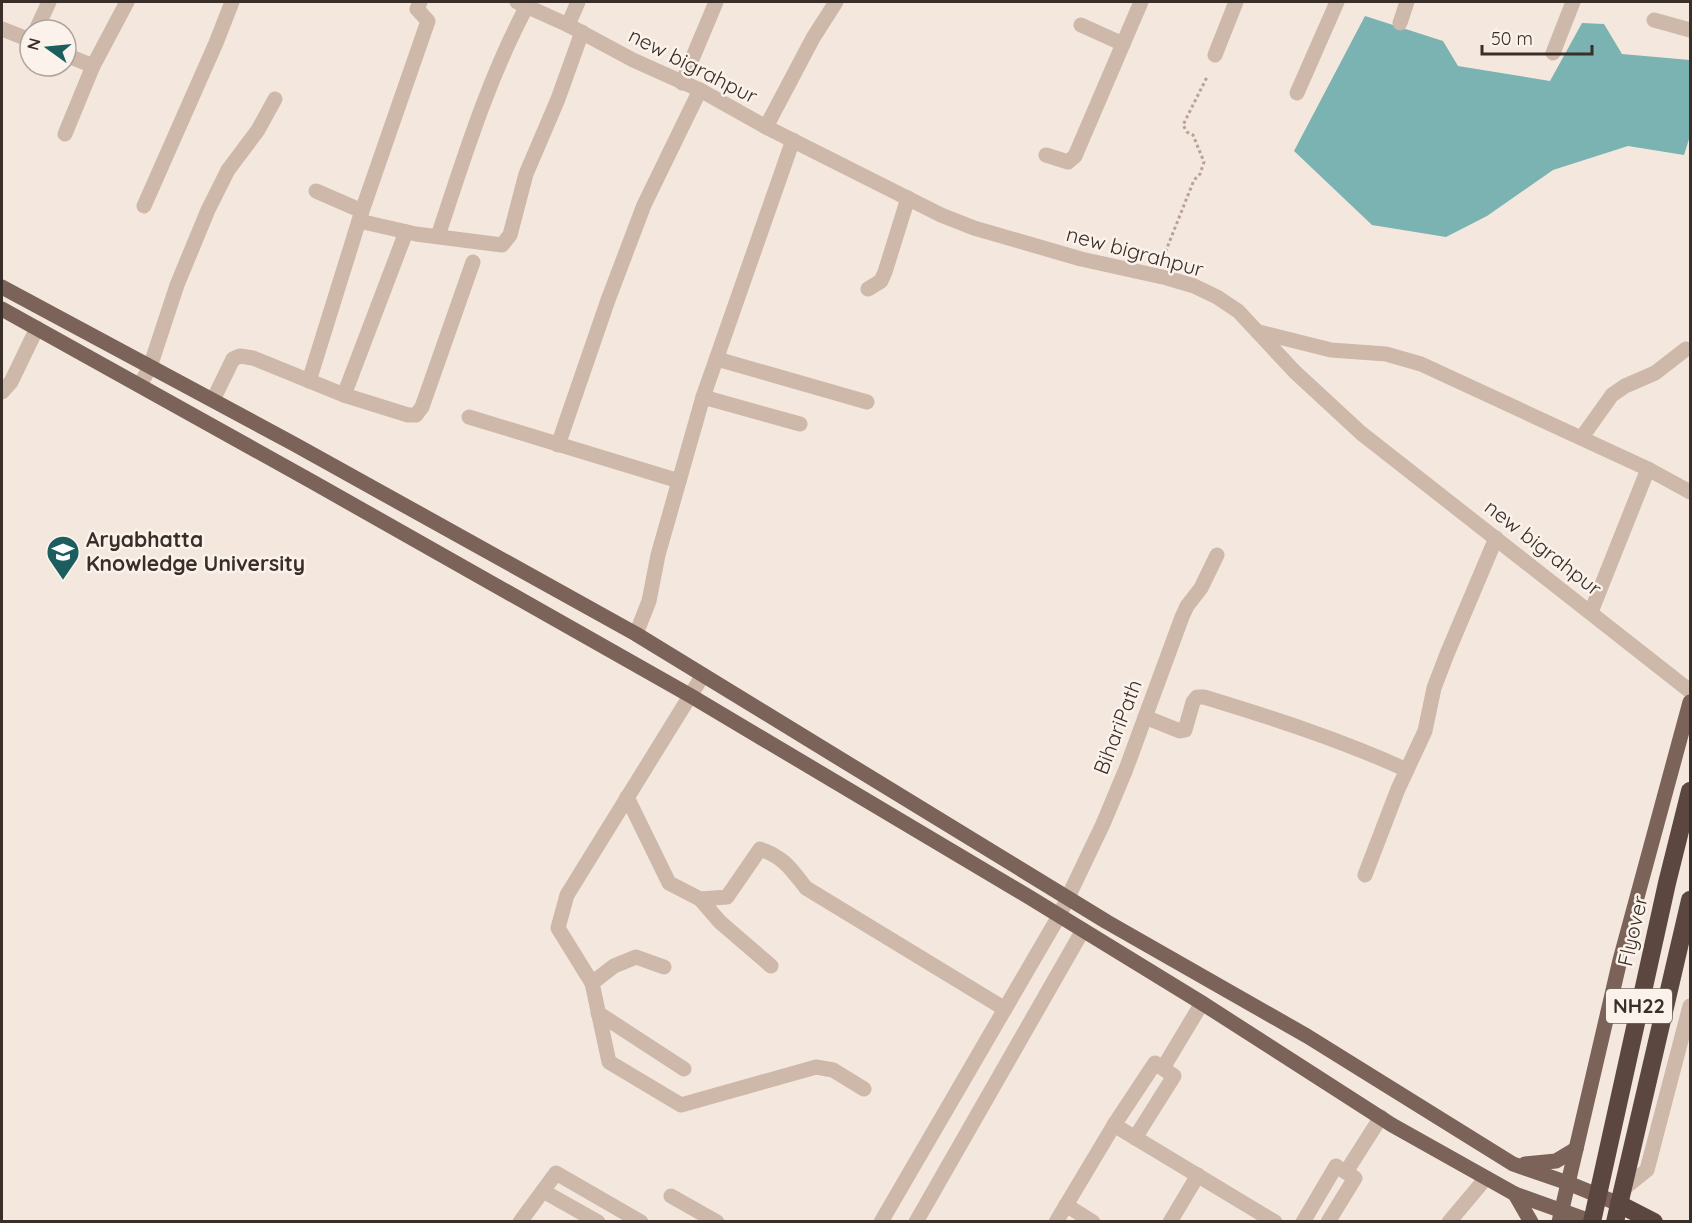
<svg xmlns="http://www.w3.org/2000/svg" width="1692" height="1223" font-family="Quicksand,sans-serif">
<style>
.water{fill:#7bb3b2}
.lines{fill:none;stroke-linecap:round;stroke-linejoin:round}
.path{stroke:#b9a193;stroke-width:3;stroke-dasharray:3 3;stroke-linecap:butt}
.minor{stroke:#cdb8a9;stroke-width:15}
.major{stroke:#7c6359;stroke-width:15}
.highway{stroke:#5b4740;stroke-width:18}
.labels{text-anchor:middle;stroke-width:5;stroke-linejoin:round;paint-order:stroke}
.shield{fill:#fbf3eb;stroke:#746963;stroke-width:1.5}
.shield-label{font-size:20px;font-weight:bold;fill:#3a2e29}
.street-label{font-size:21px;fill:#3a2e29;stroke:#fbf3eb}
.poi-label{font-size:21px;font-weight:bold;fill:#3a2e29;stroke:#fbf3eb;text-anchor:start}
</style>
<rect width="100%" height="100%" fill="#f4e8de"/>
<path class="water" d="M1365,16L1443,41L1458,66L1550,81L1582,23L1604,24L1622,54L1690,60V136L1684,155L1628,146L1553,170L1487,216L1446,237L1372,225L1294,151Z"/>
<g class="lines">
<path class="path" d="M1161,263L1194,180L1200,174L1204,162L1193,135L1187,132L1183,125L1207,77"/>
<g class="minor">
<path d="M517,2L568,25L633,60L700,90L766,127L941,215L974,228L1081,259L1167,278L1194,286L1217,297L1238,311L1295,372L1361,433L1690,691"/>
<path d="M1654,20L1690,30"/>
<path d="M1400,23L1407,2"/>
<path d="M568,25L578,2"/>
<path d="M1081,25L1123,44"/>
<path d="M2,29L30,40"/>
<path d="M36,30L49,2"/>
<path d="M1553,53L1573,2"/>
<path d="M66,55L93,66"/>
<path d="M1215,55L1236,2"/>
<path d="M682,83L716,2"/>
<path d="M1297,93L1337,2"/>
<path d="M766,127L813,38L836,2"/>
<path d="M65,134L93,66L127,2"/>
<path d="M1046,155L1068,162L1075,156L1141,2"/>
<path d="M316,191L362,211"/>
<path d="M144,206L216,43L232,2"/>
<path d="M359,221L416,234L502,245L510,235L526,174L558,99L582,32"/>
<path d="M438,236C464,158 488,79 527,6"/>
<path d="M868,289L881,281L885,272L908,198"/>
<path d="M1259,332L1331,350L1386,354L1421,364L1648,469L1690,492"/>
<path d="M717,359L867,402"/>
<path d="M309,381L362,211L428,21L417,9L420,2"/>
<path d="M140,385L150,367L177,285L208,210L228,170L258,130L275,99"/>
<path d="M2,392L11,382L37,328"/>
<path d="M344,395L406,232"/>
<path d="M703,397L800,424"/>
<path d="M213,400L233,359L240,356L253,358L344,395L408,415H416L422,407L473,262"/>
<path d="M469,417L679,481"/>
<path d="M1582,437L1612,395L1625,386L1655,373L1686,349"/>
<path d="M558,445L608,300L644,205L700,90"/>
<path d="M1591,612L1648,469"/>
<path d="M636,634L649,601L658,555L703,397L793,140"/>
<path d="M703,675L567,895L558,928L592,983L609,1062L681,1105L816,1067L833,1070L864,1089"/>
<path d="M1145,717L1180,731L1185,730L1193,702L1197,697H1204C1273,718 1341,740 1407,770"/>
<path d="M627,797L669,883L700,899L720,922L771,966"/>
<path d="M1365,875L1398,789L1425,731L1434,688L1447,654L1496,538"/>
<path d="M700,899L727,897L760,849C784,857 791,869 806,888L1005,1009"/>
<path d="M592,983L614,966L636,957L664,967"/>
<path d="M598,1013L684,1069"/>
<path d="M1163,1068L1202,1003"/>
<path d="M1114,1125L1275,1222"/>
<path d="M1346,1172L1381,1117"/>
<path d="M1622,1190L1647,1170L1690,1006"/>
<path d="M543,1191L598,1222"/>
<path d="M671,1196L717,1222"/>
<path d="M1066,1205L1093,1222"/>
<path d="M520,1222L556,1173L641,1222"/>
<path d="M881,1222L1059,916L1103,824L1126,769L1182,617L1187,606L1201,588L1217,555"/>
<path d="M916,1222L1083,930"/>
<path d="M1056,1222L1114,1125L1155,1063L1174,1076L1135,1138"/>
<path d="M1170,1222L1198,1175"/>
<path d="M1303,1222L1336,1166L1355,1178L1328,1222"/>
<path d="M1449,1222L1486,1178"/>
</g>
<g class="major">
<path d="M2,287L294,444L636,634L1107,922L1307,1036L1513,1164L1568,1183L1619,1204"/>
<path d="M2,309L311,481L691,696L1029,897L1202,1003L1392,1125L1515,1194L1593,1222"/>
<path d="M1525,1164L1556,1161L1576,1149"/>
<path d="M1515,1194L1531,1222"/>
<path d="M1559,1222L1620,960L1690,702"/>
</g>
<g class="highway">
<path d="M1619,1204L1654,1222"/>
<path d="M1592,1222L1667,883L1690,791"/>
<path d="M1615,1222L1690,900"/>
</g>
</g>
<defs>
<g id="university-pin" transform="scale(1.725)"><path d="M0 17L-7.5 6A9.5 9.5 0 1 1 7.5 6Z" fill="#1c5d5e" stroke="#fbf3eb"/><path d="M0-5L7-2L0 1L-7-2ZM-4 1L0 2.5L4 1V4Q0 6-4 4Z" fill="#fff"/></g>
</defs>
<g fill-rule="evenodd">
<use href="#university-pin" x="63" y="552"/>
</g>
<g class="labels">
<rect class="shield" x="1606" y="989" width="66" height="34" rx="4.5"/>
<g class="shield-label">
<text x="1639" y="1013">NH22</text>
</g>
<g class="street-label">
<text transform="translate(693 66) rotate(27)" y="7">new bigrahpur</text>
<text transform="translate(1135 252) rotate(15)" y="7">new bigrahpur</text>
<text transform="translate(1543 548) rotate(38)" y="7">new bigrahpur</text>
<text transform="translate(1118 727) rotate(-69)" y="7">BihariPath</text>
<text transform="translate(1633 931) rotate(-77)" y="7">Flyover</text>
</g>
<g class="poi-label">
<text x="86" y="547">Aryabhatta<tspan x="86" dy="24">Knowledge University</tspan></text>
</g>
</g>
<rect width="1692" height="1223" fill="none" stroke="#3a2e29" stroke-width="6"/>
<g transform="translate(48 48) rotate(285)"><circle r="28" fill="#fbf3eb" stroke="#aea49d" stroke-width="1.5"/>
<path d="M0-4.5L10 22L0 15L-10 22Z" fill="#1c5d5e"/>
<text y="-9" font-size="16" font-weight="bold" text-anchor="middle" fill="#3a2e29">N</text>
</g>
<path d="M1482 45v9h110v-9" fill="none" stroke="#3a2e29" stroke-width="3"/>
<text x="1491" y="45" font-size="18" fill="#3a2e29" stroke="#fbf3eb" stroke-width="4.5" paint-order="stroke">50 m</text>
</svg>
